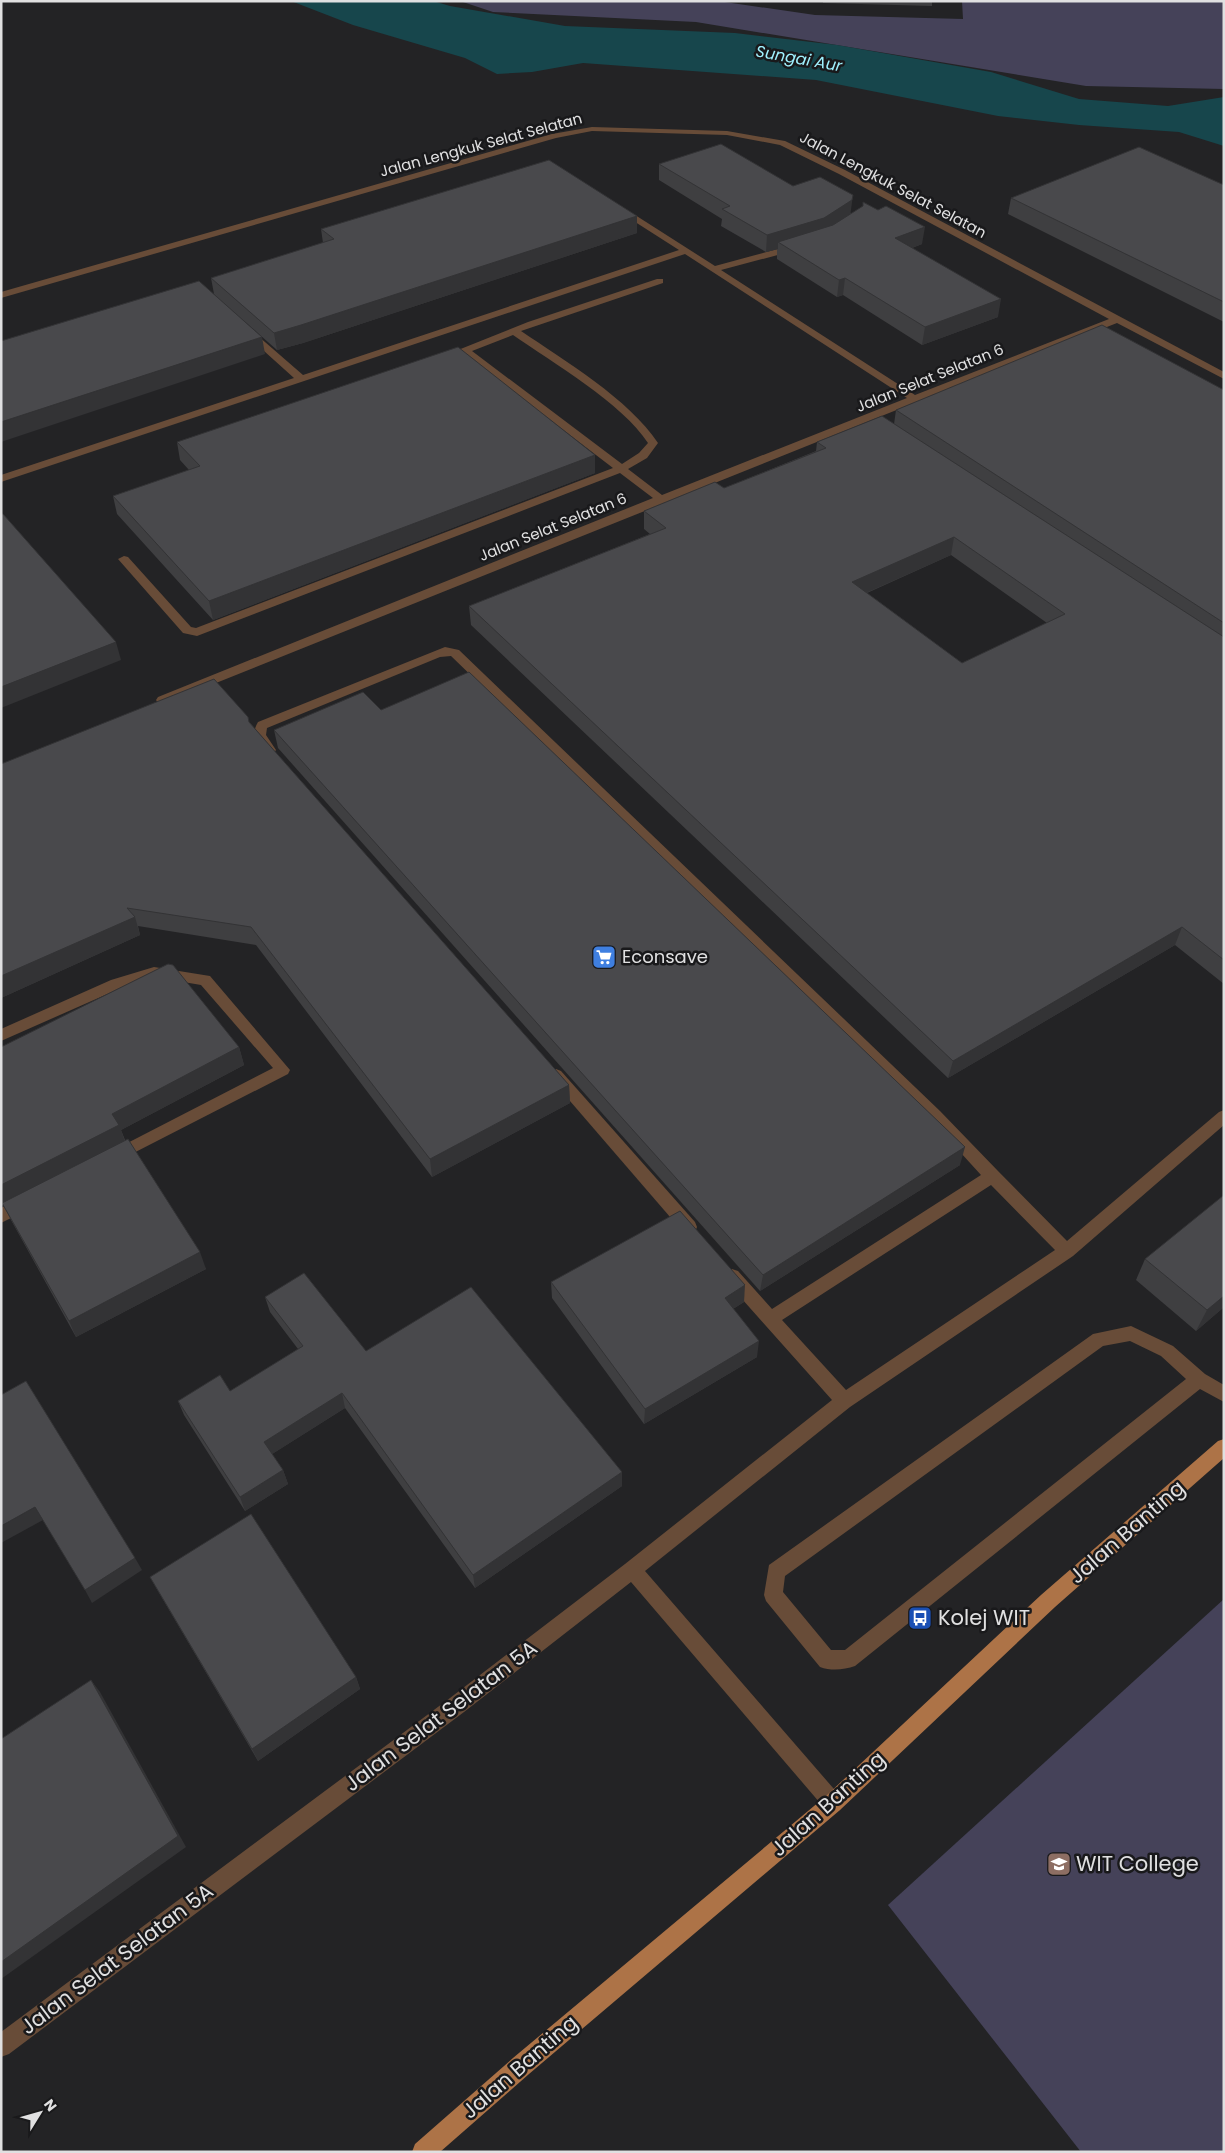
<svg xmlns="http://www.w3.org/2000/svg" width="1225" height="2153" font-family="Poppins,sans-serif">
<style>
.green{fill:#454259}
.water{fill:#17464c}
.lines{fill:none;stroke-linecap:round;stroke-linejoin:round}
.minor{fill:#684c38;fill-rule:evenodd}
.major{fill:#ad7347;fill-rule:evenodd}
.wall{fill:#3f3f41;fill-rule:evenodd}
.shaded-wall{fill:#333335}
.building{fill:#49494c;stroke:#333335;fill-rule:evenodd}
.labels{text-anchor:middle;stroke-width:5;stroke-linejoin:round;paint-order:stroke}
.far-street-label{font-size:15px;fill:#e0e0e1;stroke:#19191b}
.far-water-label{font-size:16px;font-style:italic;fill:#a0f1fe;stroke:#19191b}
.poi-label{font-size:18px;fill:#e0e0e1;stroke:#19191b;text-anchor:start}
.near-street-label{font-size:21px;fill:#e0e0e1;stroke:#19191b}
.near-poi-label{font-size:21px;fill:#e0e0e1;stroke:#19191b;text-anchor:start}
</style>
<rect width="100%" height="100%" fill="#232325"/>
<g class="green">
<path d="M460,1H718L815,15L963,19L962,1H1224V89L1086,86L696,22L493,12Z"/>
<path d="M1224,1599V2152H1081L888,1905Z"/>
</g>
<path class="water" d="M291,1H433L450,6L565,26L735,33L837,45L991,72L1079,99L1168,106L1224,97V146L1179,132L1079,125L998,116L816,80L583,63L532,72L497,74L465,58L353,25Z"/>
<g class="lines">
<g class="minor">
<path d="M592,127L727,131L785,141L845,170L1224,372V379L1117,323L921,400L920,402L914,403L166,703H158L156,700L158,697L653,498L620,473L197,636L183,633L118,559L124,556L128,557L191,627L196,628L613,468L464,354L449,360H443V356L528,322L657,279H663V283L521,331C565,361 629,399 658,443L647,458L628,469L662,495L907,398L685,254L1,482V475L294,378L245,334V330H251L303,375L679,250L618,211V207L621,206L715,266L796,244L799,245V249L789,252L721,270L915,395L1109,319L839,174L780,145L727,135L592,131L556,138L1,298V292L552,134ZM513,335C552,362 623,404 648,443L639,453L622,464L472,351Z"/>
<path d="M445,647L459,650L940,1111L998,1171L1067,1241L1219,1112L1224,1110V1125L1073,1256L850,1407L645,1571L840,1796L843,1803L840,1810L833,1813L826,1810L631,1582L464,1712L9,2054L1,2057V2032L450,1698L625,1564L832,1400L726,1281L724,1276L726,1271L732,1269L738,1271L772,1309L981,1175L930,1119L451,656L440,657L267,728L266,735L276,750L274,753H266C257,743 250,735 258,722ZM991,1185L1055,1250L846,1390L782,1320Z"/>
<path d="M154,967L210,976L290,1070L288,1074L116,1162L110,1160L108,1156L110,1152L273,1068L201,985L154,977L121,988L1,1041V1029L111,980Z"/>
<path d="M556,1069L561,1071L695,1222L697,1227L695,1232L689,1234L683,1232L551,1079L549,1075L551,1071Z"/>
<path d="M25,1196L31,1198L33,1203L31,1208L1,1223V1208Z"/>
<path d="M1131,1326L1173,1346L1205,1374L1224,1385V1402L1200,1389L855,1666C844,1670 831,1671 820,1667L766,1601L764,1595L769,1565L1093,1334ZM1130,1341L1161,1356L1186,1379L845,1650H831L783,1592L785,1576L1103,1346Z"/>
</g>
<path class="major" d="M1224,1439V1458L1055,1607L840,1810L529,2074L440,2152H412L415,2144L513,2058L826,1796L1041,1595L1218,1441Z"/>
</g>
<g class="wall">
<path d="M823,1H932V6L823,3Z"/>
<path d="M659,164L793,186L851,213L922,244L912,248L998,317L922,345L843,295L837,297L777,259V249L766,252L721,226L722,219L659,180Z"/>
<path d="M1224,185V322L1008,214L1011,198Z"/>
<path d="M321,229L637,233L303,343L277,350L244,321L265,354L214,294L211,278L323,243Z"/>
<path d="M1224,390V984L1175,945L948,1078L471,625L469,606L650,534L644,529V511L724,488L816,451L817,442L894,424L896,410ZM951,555L1047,623L962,663L867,593Z"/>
<path d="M177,442L595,455V473L213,620L117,514L113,496L189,470L180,460Z"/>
<path d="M381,710L960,1165L760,1291L278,748L274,730Z"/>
<path d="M249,722L569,1085L570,1103L432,1177L256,945L138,926L140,935L1,998V764Z"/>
<path d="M1,1047H239L244,1065L121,1130L125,1140L206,1269L76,1337L11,1220L3,1205H2L1,1203Z"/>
<path d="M1145,1259L1224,1307L1196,1331L1136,1280Z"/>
<path d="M551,1282L744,1302L733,1309L757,1357L644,1424L552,1298Z"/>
<path d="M265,1297L366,1351L622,1472V1486L475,1588L345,1408L272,1454L283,1470L288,1484L245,1511L184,1415L178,1401L230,1391L298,1349L270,1312Z"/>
<path d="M150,1577L356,1677L360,1689L258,1761L158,1591Z"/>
</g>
<g class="shaded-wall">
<path d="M853,195L850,217L822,235L778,242V249L766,252L767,235Z"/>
<path d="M637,216V233L303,343L277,350L274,333Z"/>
<path d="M925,227L922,244L893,255L895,238Z"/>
<path d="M845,278L843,295L837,297L839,280Z"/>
<path d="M1001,299L998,317L922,345L925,327Z"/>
<path d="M262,337L265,354L1,442V422Z"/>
<path d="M595,455V473L213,620L209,601Z"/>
<path d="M954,537L951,555L850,600L852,582Z"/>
<path d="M116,642L121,660L1,708V687Z"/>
<path d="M135,917L140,935L1,998V976Z"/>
<path d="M1182,927L1175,945L948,1078L953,1061Z"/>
<path d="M239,1047L244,1065L121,1130L125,1142L2,1205L1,1203V1185L112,1114Z"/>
<path d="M569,1085L570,1103L432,1177L430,1159Z"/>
<path d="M965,1147L960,1165L760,1291L763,1275Z"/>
<path d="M200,1252L206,1269L76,1337L69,1321Z"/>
<path d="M745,1285L744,1302L723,1315L725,1298Z"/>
<path d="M1224,1296V1307L1196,1331L1207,1310Z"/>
<path d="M759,1341L757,1357L644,1424L645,1409Z"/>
<path d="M342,1393L345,1408L269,1456L264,1442Z"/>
<path d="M283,1470L288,1484L245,1511L240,1497Z"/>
<path d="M622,1472V1486L475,1588L473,1575Z"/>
<path d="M35,1507L43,1520L1,1543V1526Z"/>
<path d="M135,1558L142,1570L92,1603L85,1590Z"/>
<path d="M356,1677L360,1689L258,1761L252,1749Z"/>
<path d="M91,1680L100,1692L186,1847L1,1979V1962Z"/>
</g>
<g class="building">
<path d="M721,144L793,186L820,177L853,195L852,200L824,218L767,235L722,209L730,206L659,164Z"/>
<path d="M1139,147L1224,185V302L1011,198Z"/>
<path d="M549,160L637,216L301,325L274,333L211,278L334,239L321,229Z"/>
<path d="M863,202L878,210L886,206L925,227L895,238L1001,299L925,327L845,278L839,280L778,242L833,225L863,206Z"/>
<path d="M199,281L262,337L1,422V341Z"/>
<path d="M1102,325L1224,390V623L896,410Z"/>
<path d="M458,347L595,455L209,601L113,496L200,466L177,442Z"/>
<path d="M882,416L1224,637V960L1182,927L953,1061L469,606L666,528L644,511L715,482L724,488L826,448L817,442ZM954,537L1065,614L962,663L852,582Z"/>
<path d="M1,514H3L116,642L1,687Z"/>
<path d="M469,672L965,1147L763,1275L274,730L363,692L381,710Z"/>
<path d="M214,679L248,717L249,722L569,1085L430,1159L251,927L127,908L135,917L1,976V764Z"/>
<path d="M168,964L173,965L239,1047L112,1114L119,1125L1,1185V1047Z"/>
<path d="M128,1139L200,1252L69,1321L2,1203Z"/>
<path d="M1224,1195V1296L1207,1310L1145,1259Z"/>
<path d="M680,1211L745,1285L725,1298L759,1341L645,1409L551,1282Z"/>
<path d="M304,1273L366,1351L471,1287L622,1472L473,1575L342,1393L264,1442L283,1470L240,1497L178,1401L220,1375L230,1391L303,1346L265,1297Z"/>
<path d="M26,1381L135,1558L85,1590L35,1507L1,1526V1395Z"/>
<path d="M251,1514L356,1677L252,1749L150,1577Z"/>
<path d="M91,1680L178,1836L1,1962V1739Z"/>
</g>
<defs>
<g id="supermarket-square" transform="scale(1.25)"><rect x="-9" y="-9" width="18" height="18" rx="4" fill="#3f7fe0" stroke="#19191b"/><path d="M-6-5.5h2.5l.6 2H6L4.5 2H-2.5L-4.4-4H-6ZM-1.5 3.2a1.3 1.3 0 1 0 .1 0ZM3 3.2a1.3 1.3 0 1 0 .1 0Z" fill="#fff"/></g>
<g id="bus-square" transform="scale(1.25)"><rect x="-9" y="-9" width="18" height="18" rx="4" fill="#1a4fb4" stroke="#19191b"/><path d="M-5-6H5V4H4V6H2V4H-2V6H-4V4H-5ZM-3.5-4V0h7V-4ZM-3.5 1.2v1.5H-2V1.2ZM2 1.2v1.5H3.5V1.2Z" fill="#fff"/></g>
<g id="university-square" transform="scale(1.25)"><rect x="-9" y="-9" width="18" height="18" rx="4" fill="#8d6e63" stroke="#19191b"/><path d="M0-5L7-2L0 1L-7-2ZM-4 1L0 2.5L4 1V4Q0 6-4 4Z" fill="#fff"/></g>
</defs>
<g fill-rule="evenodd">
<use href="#supermarket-square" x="604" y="957"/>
<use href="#bus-square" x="920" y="1618"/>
<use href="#university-square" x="1059" y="1864"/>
</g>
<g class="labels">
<g class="far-street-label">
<text transform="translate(481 145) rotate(-15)" y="5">Jalan Lengkuk Selat Selatan</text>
<text transform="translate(893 185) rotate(28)" y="5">Jalan Lengkuk Selat Selatan</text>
<text transform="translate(930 378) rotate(-22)" y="5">Jalan Selat Selatan 6</text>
<text transform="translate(553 527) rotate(-22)" y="5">Jalan Selat Selatan 6</text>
</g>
<g class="far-water-label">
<text transform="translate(799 58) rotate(10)" y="6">Sungai Aur</text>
</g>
<g class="poi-label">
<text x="622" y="963">Econsave</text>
</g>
<g class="near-street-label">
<text transform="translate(1127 1532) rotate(-41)" y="7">Jalan Banting</text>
<text transform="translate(441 1716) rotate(-37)" y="7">Jalan Selat Selatan 5A</text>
<text transform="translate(828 1804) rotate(-42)" y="7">Jalan Banting</text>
<text transform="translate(117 1959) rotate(-37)" y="7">Jalan Selat Selatan 5A</text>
<text transform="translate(520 2067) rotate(-41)" y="7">Jalan Banting</text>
</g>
<g class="near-poi-label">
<text x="938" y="1625">Kolej WIT</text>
<text x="1076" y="1871">WIT College</text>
</g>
</g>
<rect width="1225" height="2153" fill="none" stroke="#e0e0e1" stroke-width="5"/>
<g transform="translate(40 2113) rotate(53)" stroke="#19191b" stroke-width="4" paint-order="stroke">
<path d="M0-4L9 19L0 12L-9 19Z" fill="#e0e0e1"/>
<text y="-8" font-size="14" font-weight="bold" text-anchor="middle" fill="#e0e0e1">N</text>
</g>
</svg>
